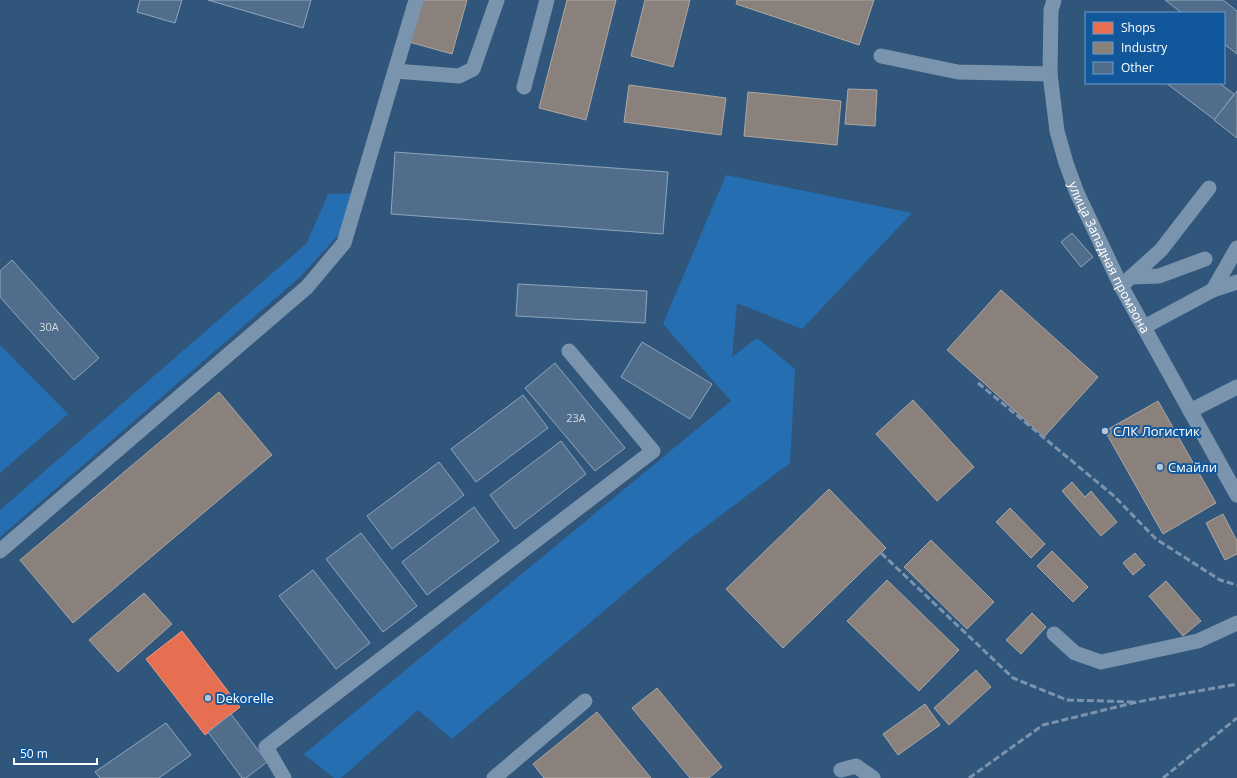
<svg xmlns="http://www.w3.org/2000/svg" width="1237" height="778" font-family="'Open Sans',sans-serif">
<style>
.green{fill:#266eb2}
.shops{fill:#e76f51;stroke:#ee9a85}
.industry{fill:#8a817c;stroke:#ada7a3}
.building{fill:#506e8b;stroke:#90a5bb}
.lines{fill:none;stroke-linecap:round;stroke-linejoin:round}
.minor{stroke:#7b94ad;stroke-width:15}
.rail{stroke:#7b93ac;stroke-width:3;stroke-dasharray:7 3;stroke-linecap:butt}
.poi-dot{fill:#b7c4d1;stroke:#11579b;stroke-width:1.5}
.labels{text-anchor:middle;stroke-width:4;stroke-linejoin:round;paint-order:stroke}
.number-label{font-size:11px;fill:#d3dbe2}
.street-label{font-size:13px;fill:#fff;stroke:#11579b}
.poi-label{font-size:13px;fill:#fff;stroke:#11579b;text-anchor:start}
</style>
<rect width="100%" height="100%" fill="#30567c"/>
<g class="green">
<path d="M726,175L912,213L802,329L737,303L732,357L757,338L795,369L790,463L688,540L452,739L418,710L341,778H334L304,754L731,401L663,324Z"/>
<path d="M354,193L340,233L300,277L0,537V510L307,243L328,194Z"/>
<path d="M0,345L68,414L0,473Z"/>
</g>
<path class="shops" d="M182,631L240,707L205,735L146,659Z"/>
<g class="industry">
<path d="M421,0H467L452,54L409,42Z"/>
<path d="M567,0H616L586,120L539,108Z"/>
<path d="M645,0H690L673,67L631,56Z"/>
<path d="M737,0H874L859,45L736,4Z"/>
<path d="M629,85L726,98L721,135L624,122Z"/>
<path d="M848,89L877,90L875,126L845,124Z"/>
<path d="M748,92L841,101L837,145L744,136Z"/>
<path d="M1001,290L1098,377L1044,437L947,350Z"/>
<path d="M219,392L272,455L73,623L20,560Z"/>
<path d="M913,400L974,467L937,501L876,434Z"/>
<path d="M1158,401L1216,503L1163,534L1105,431Z"/>
<path d="M1072,482L1085,497L1091,491L1117,522L1101,536L1062,491Z"/>
<path d="M829,489L886,548L783,648L726,589Z"/>
<path d="M1010,508L1045,544L1031,558L996,522Z"/>
<path d="M1223,514L1237,541V554L1225,560L1206,523Z"/>
<path d="M931,540L994,602L967,629L904,567Z"/>
<path d="M1052,551L1088,587L1073,602L1037,566Z"/>
<path d="M1135,553L1145,565L1133,575L1123,563Z"/>
<path d="M887,580L959,650L919,691L847,621Z"/>
<path d="M1166,581L1201,621L1183,636L1149,596Z"/>
<path d="M144,593L172,624L118,672L89,640Z"/>
<path d="M1032,613L1046,627L1021,654L1006,640Z"/>
<path d="M976,670L991,687L949,725L934,708Z"/>
<path d="M657,688L722,767L709,778H690L632,708Z"/>
<path d="M925,704L940,725L898,755L883,734Z"/>
<path d="M597,712L651,778H544L533,764Z"/>
</g>
<g class="building">
<path d="M140,0H182L175,23L137,12Z"/>
<path d="M208,0H311L303,28Z"/>
<path d="M1165,0H1223L1237,11V54L1224,44V13H1182Z"/>
<path d="M1166,83H1219L1234,94L1215,120Z"/>
<path d="M1237,91V138L1214,120Z"/>
<path d="M395,152L668,172L663,234L391,214Z"/>
<path d="M1072,233L1093,257L1081,267L1061,242Z"/>
<path d="M12,260L99,358L74,380L0,297V271Z"/>
<path d="M518,284L647,291L645,323L516,316Z"/>
<path d="M642,342L712,384L690,419L621,377Z"/>
<path d="M555,363L625,448L595,471L525,388Z"/>
<path d="M523,395L548,428L476,482L451,449Z"/>
<path d="M561,441L586,474L515,529L490,495Z"/>
<path d="M439,462L464,495L392,549L367,516Z"/>
<path d="M474,507L499,541L427,595L402,562Z"/>
<path d="M361,533L417,606L383,632L326,559Z"/>
<path d="M313,570L370,643L336,669L279,596Z"/>
<path d="M231,714L267,762L246,778H242L208,732Z"/>
<path d="M166,723L191,755L159,778H100L95,772Z"/>
</g>
<g class="lines">
<g class="minor">
<path id="s1" d="M1054,0L1051,10L1050,74L1057,131L1066,163L1077,193L1121,286L1237,495"/>
<path d="M881,56L958,72L1050,74"/>
<path d="M395,71L459,76L473,69L497,0"/>
<path d="M524,87L547,0"/>
<path d="M1131,277L1159,276L1205,259"/>
<path d="M1121,286L1161,250L1209,188"/>
<path d="M1213,290L1237,248"/>
<path d="M1144,327L1213,290L1237,282"/>
<path d="M1190,411L1237,387"/>
<path d="M0,551L307,287L344,243L416,0"/>
<path d="M1054,634L1075,653L1101,662L1198,641L1237,623"/>
<path d="M841,770L856,766L873,778"/>
<path d="M284,778L266,747L653,451L569,351"/>
<path d="M494,778L585,701"/>
</g>
<g class="rail">
<path d="M978,383L1114,496L1156,539L1220,580L1237,585"/>
<path d="M881,553L1013,678L1067,700L1137,702"/>
<path d="M969,778L1043,725L1137,702L1237,684"/>
<path d="M1163,778L1237,718"/>
</g>
</g>
<g class="poi-dot">
<circle cx="1105" cy="431" r="4"/>
<circle cx="1160" cy="467" r="4"/>
<circle cx="208" cy="698" r="4"/>
</g>
<g class="labels">
<g class="number-label">
<text x="49" y="331">30А</text>
<text x="576" y="422">23А</text>
</g>
<g class="street-label">
<text dy="5" stroke="none"><textPath href="#s1" startOffset="269">улица Западная промзона</textPath></text>
</g>
<g class="poi-label">
<text x="1113" y="436">СЛК Логистик</text>
<text x="1168" y="472">Смайли</text>
<text x="216" y="703">Dekorelle</text>
</g>
</g>
<rect x="1085" y="12" width="140" height="72" fill="#11579b" stroke="#709ac3"/>
<rect x="1093" y="22" width="20" height="12" fill="#e76f51" stroke="#709ac3"/>
<text x="1121" y="32" font-size="12" fill="#ffffff">Shops</text>
<rect x="1093" y="42" width="20" height="12" fill="#8a817c" stroke="#709ac3"/>
<text x="1121" y="52" font-size="12" fill="#ffffff">Industry</text>
<rect x="1093" y="62" width="20" height="12" fill="#506e8b" stroke="#709ac3"/>
<text x="1121" y="72" font-size="12" fill="#ffffff">Other</text>
<path d="M14 758v6h83v-6" fill="none" stroke="#ffffff" stroke-width="2"/>
<text x="20" y="758" font-size="12" fill="#ffffff" stroke="#11579b" stroke-width="3" paint-order="stroke">50 m</text>
</svg>
